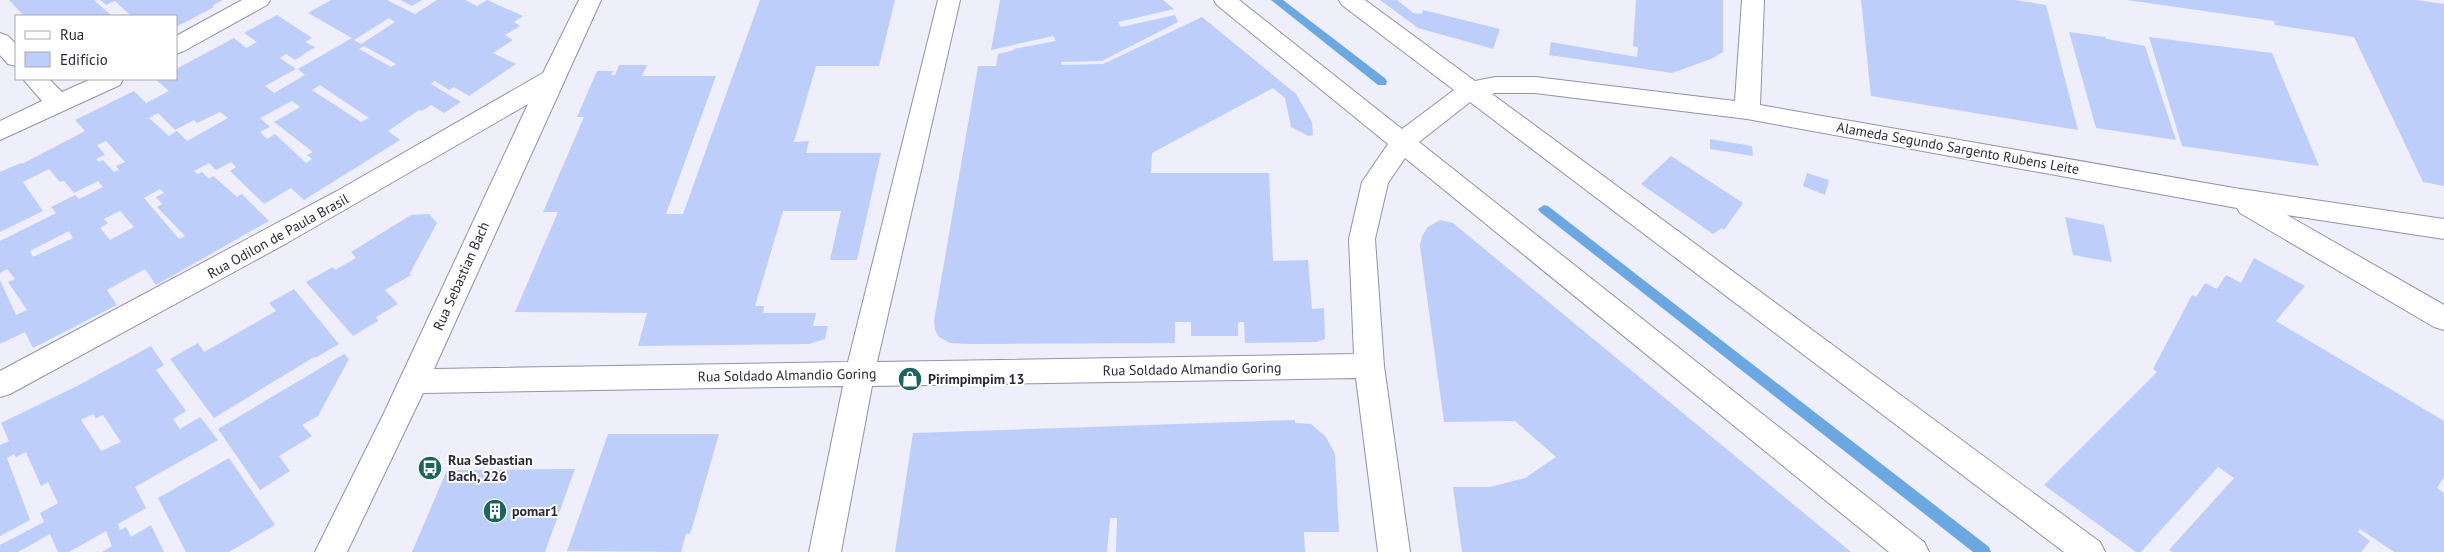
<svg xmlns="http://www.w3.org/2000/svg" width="2444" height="552" font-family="'PT Sans',sans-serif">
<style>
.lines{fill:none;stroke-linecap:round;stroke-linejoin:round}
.stream{fill:#6ba8e2;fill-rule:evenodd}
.building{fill:#becefa;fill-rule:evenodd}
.minor-casing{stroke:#9490af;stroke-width:2}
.minor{fill:#fff;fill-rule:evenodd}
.labels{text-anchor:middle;stroke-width:4;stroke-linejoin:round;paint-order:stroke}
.street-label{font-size:14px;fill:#2b2936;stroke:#fff}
.poi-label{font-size:14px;font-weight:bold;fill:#2b2936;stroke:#fff;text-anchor:start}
</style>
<rect width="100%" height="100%" fill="#efeefb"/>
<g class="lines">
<g class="stream">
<path d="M1271,0H1283L1386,79L1387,82L1386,85H1378Z"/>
<path d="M1544,205L1548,206L1989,547L1991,552H1973L1540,212L1538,209Z"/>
</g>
</g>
<g class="building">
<path d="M9,0H94L112,16H24Z"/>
<path d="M100,0H223L212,6L214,7L176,27V16H127L130,15L115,1L106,5Z"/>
<path d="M331,0H387L415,14L437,0H465L477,6L487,0L523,16L514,22L520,26L505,35L513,40L493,53L516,64L469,96L454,87L449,90L435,81L431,84L461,102L444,113L431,105L422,111L419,110L388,131L400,140L304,200L291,188L264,204L230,171L236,167L231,162L216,170L209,163L194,171L198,174L202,172L209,179L213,176L237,197L242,194L269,221L156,285L145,269L107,290L117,305L33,348L25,332L0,344V280L16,315L27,310L8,282L15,279L7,269L0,273V241L56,213L51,207L75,195L79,199L103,187L98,181L74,193L64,181L60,182L49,169L23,182L43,211L0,232V172L21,163L22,164L85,131L75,120L134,91L146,103L169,91L156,80L176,79V69L234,38L246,48L257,42L244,33L277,15L312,38L305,42L315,47L295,60L286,54L280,58L296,69L265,86L274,93L305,75L298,69L352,38L308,13ZM389,18L395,22L361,44L354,40ZM364,46L375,52L396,64L391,67L359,49ZM320,85L369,118L361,122L312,90ZM292,101L300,107L274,122L313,152L307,155L312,159L306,163L275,134L267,139L260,132L270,127L260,118ZM220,112L228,118L187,141L177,131L169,136L149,118L158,113L175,130L194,120L197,123ZM106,141L125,162L116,166L119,170L114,172L103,160L99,162L96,159L105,155L97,145ZM160,189L164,193L156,197L162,204L157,207L185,236L179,239L144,198ZM120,211L134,227L110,240L100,228L108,223L104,219ZM69,231L73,238L33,257L30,251Z"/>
<path d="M400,0H422L412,6Z"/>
<path d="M760,0H895L879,66H816L794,142L809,141L806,153H881L857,260H830L841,211H783L755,306H764L763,313H816L813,326H828L825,339L809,344L638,346L647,313L515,312L558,212H543L584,117H577L597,71H613L611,75H615L619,65H647L642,76H716L666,214H683Z"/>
<path d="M1000,0H1163L1174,9L1118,22L1121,27L1175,15L1178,22L1102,61L1061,62L1062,65L1103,64L1202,17L1296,94L1312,122L1313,135L1308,136L1291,127L1285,98L1273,88L1152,153L1151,173H1269L1273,261L1308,260L1312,309L1324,308L1325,339L1316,342L1245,343L1244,322H1238V336H1191V322H1175V343L967,344L950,343L939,337L935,330L934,321L978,66H996L998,54L1014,50L1013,49L1056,41L1053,36L991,50Z"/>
<path d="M1380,0H1397L1413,13L1422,14L1423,10L1500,29L1493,49L1490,48L1418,28Z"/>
<path d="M1636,0H1723V52L1711,59L1672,73L1549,55L1551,42L1637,57L1638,47L1633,46Z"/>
<path d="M1861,0H2015L2046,5L2078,130L1871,96Z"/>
<path d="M2127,0H2416L2444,4V186L2423,182L2354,37L2275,25L2274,21Z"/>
<path d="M2069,32L2105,37L2107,39L2145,46L2176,140L2096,128Z"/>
<path d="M2149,37L2272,53L2319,166L2182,146Z"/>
<path d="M1710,139L1752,146L1753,156L1710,149Z"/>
<path d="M1671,156L1743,203L1724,230L1722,228L1713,234L1641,184Z"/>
<path d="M1807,173L1829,180L1825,195L1803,186Z"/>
<path d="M429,214L437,223L410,273L411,275L385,290L398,304L376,317L378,321L353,336L306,282L333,267L335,270L356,258L351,252L411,215Z"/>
<path d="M2065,217L2104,225L2112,262L2073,255Z"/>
<path d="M1440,220L1453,223L1851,552H1462L1453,487H1490L1525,478L1556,457L1515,421L1444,422L1420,246L1422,236L1428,227Z"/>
<path d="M2254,258L2305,286L2276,321L2444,421V477L2437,488L2444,493V552H2394L2360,529L2358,532L2370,541L2361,552H2172L2169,550L2234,478L2218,467L2141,552H2136L2044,485L2157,372L2153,369L2192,295L2196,297L2205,283L2217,289L2226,275L2241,283Z"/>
<path d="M294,289L339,344L315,358L314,357L214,418L170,359L198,343L204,352L276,311L269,303Z"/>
<path d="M151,346L164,365L156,370L186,411L173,419L180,429L200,417L218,440L135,487L146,508L118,524L120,530L126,527L131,537L151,525L164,552H102L112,546L106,531L69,552H58L50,534L18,552H0V545L44,522L40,513L58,503L48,482L41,486L26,452L16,457L14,454L7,458L30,520L0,536V445L9,441L1,423L79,385ZM93,414L96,418L103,415L121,442L101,451L81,420Z"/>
<path d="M344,354L349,359L318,416L302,425L312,436L279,456L290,471L260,490L218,429Z"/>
<path d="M1295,420V423L1311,424L1326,437L1335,454L1339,532H1304L1305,552H1116L1117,518H1110L1107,552H895L913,433Z"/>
<path d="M608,434H719L692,528L690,534H686L681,552L567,551Z"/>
<path d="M229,458L275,525L229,552H186L158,498Z"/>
<path d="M575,469L545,552H412L447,470Z"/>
</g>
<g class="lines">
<g class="minor-casing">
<g id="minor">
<path d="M242,0H270L267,5L184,51L176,54V36Z"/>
<path d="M579,0H601L434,369L848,362L938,0H960L877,362L1354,354L1349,239L1362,182L1388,144L1217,5L1214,0H1239L1402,129L1454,90L1342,5L1339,0H1365L1475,81L1495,77H1535L1735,101L1742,0H1764L1760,105L2234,188L2444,219V239L2287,215L2444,305V330L2434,327L2240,213L2237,208L1747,119L1535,93H1495L1492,94L2100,542L2105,552H2064L1470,102L1419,142L1924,542L1929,552H1889L1405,158L1388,183L1375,239L1384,366L1410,552H1378L1356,378L872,386L841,552H809L843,386L423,393L347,552H315L383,415L528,104L287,243L10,394L0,397V371L337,191L543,73Z"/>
<path d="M0,33L8,36L16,44V66L8,64L0,55Z"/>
<path d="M23,79H49L62,92L91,79H123L120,85L0,140V121L42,101Z"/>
</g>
</g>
<use href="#minor" class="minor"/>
</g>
<defs>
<g id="shop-disc" transform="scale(1.25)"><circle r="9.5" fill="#1b655c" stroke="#fff"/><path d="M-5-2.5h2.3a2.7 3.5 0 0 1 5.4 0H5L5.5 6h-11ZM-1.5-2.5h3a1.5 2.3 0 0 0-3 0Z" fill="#fff"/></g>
<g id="bus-disc" transform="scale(1.25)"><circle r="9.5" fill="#1b655c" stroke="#fff"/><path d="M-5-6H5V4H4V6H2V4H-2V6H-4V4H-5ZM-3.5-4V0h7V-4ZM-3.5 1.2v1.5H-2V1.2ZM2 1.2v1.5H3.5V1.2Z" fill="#fff"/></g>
<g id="building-disc" transform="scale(1.25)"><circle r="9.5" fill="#1b655c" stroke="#fff"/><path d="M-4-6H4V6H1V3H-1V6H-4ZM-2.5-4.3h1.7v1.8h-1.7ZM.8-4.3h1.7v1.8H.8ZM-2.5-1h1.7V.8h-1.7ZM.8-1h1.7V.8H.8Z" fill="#fff"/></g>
</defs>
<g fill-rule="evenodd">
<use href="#shop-disc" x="910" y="379"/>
<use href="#bus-disc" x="430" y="468"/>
<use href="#building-disc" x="495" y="511"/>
</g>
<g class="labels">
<g class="street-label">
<text transform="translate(1958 148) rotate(10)" y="5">Alameda Segundo Sargento Rubens Leite</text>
<text transform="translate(278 236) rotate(-29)" y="5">Rua Odilon de Paula Brasil</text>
<text transform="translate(461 276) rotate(-66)" y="5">Rua Sebastian Bach</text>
<text transform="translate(1192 369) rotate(-1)" y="5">Rua Soldado Almandio Goring</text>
<text transform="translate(787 375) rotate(-1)" y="5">Rua Soldado Almandio Goring</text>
</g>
<g class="poi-label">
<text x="928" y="384">Pirimpimpim 13</text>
<text x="448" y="465">Rua Sebastian<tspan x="448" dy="16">Bach, 226</tspan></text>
<text x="512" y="516">pomar1</text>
</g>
</g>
<rect x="15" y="15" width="162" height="65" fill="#ffffff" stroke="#aaa9af"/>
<rect x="25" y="31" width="25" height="8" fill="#ffffff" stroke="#aaa9af"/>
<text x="60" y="40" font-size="15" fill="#2b2936">Rua</text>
<rect x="25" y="52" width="25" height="15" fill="#becefa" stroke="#aaa9af"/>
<text x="60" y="65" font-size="15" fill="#2b2936">Edifício</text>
</svg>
